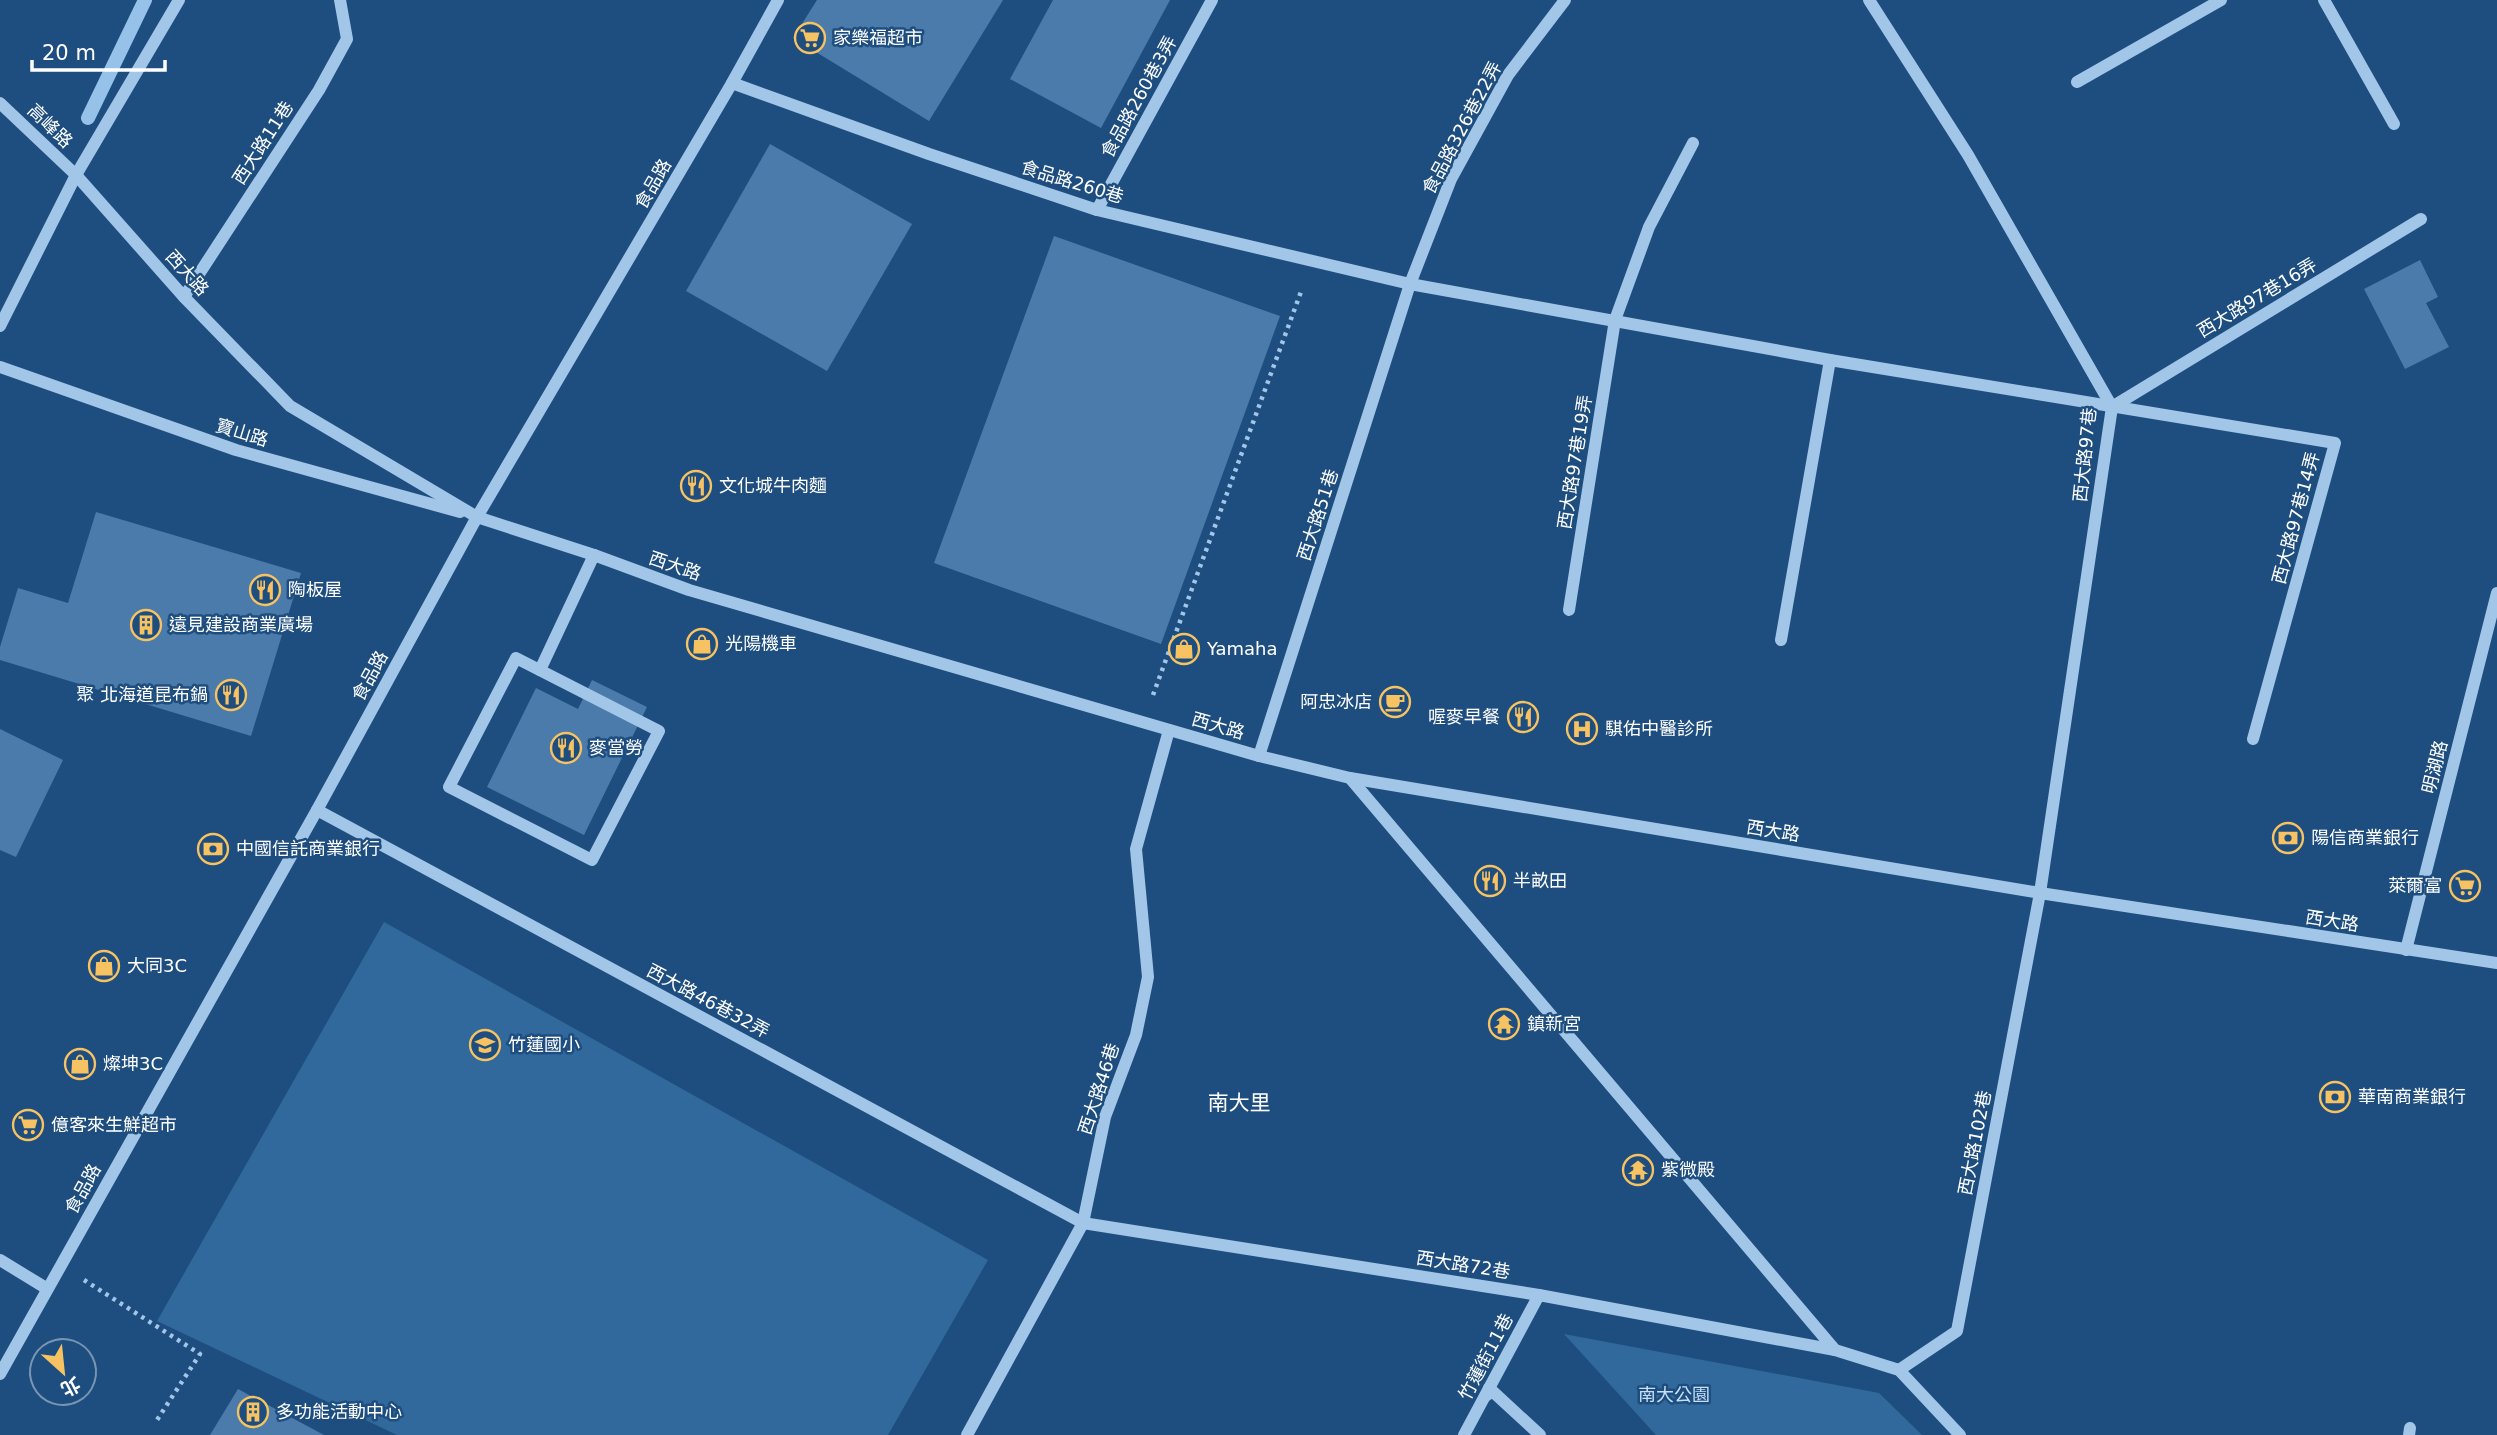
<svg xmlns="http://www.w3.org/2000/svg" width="2497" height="1435" font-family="'DejaVu Sans','Noto Sans TC',sans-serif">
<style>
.green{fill:#31699d}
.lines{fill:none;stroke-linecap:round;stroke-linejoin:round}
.stream{stroke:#96c2ea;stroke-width:14}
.building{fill:#4b7bab}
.path{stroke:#a2c6e8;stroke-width:4.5;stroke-dasharray:3.5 5;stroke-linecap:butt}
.minor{stroke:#a2c6e8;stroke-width:12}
.labels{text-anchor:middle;stroke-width:5;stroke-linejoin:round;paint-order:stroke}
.poi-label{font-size:18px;fill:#fff;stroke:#1e4e7f;text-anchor:start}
.street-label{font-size:18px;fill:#fff;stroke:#1e4e7f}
.park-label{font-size:18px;fill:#c6dff6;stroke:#1e4e7f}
.quarter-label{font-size:21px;fill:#fff;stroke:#1e4e7f}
</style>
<rect width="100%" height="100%" fill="#1e4e7f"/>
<g class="green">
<path d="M384,922L988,1260L888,1435H397L157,1321Z"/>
<path d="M1564,1334L1879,1393L1922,1435H1656Z"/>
</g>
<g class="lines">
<path class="stream" d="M88,118L145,0"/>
</g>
<g class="building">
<path d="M817,0H1003L929,121L793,38Z"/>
<path d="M1053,0H1170L1101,128L1010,79Z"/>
<path d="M770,144L912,224L827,371L686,291Z"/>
<path d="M1054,236L1280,316L1161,644L934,563Z"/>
<path d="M2420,260L2438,297L2426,303L2449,347L2405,369L2364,289Z"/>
<path d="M96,512L301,573L251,736L0,660V647L18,588L68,603Z"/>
<path d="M592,680L647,707L584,835L487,787L536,688L578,709Z"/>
<path d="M0,729L63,760L16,857L0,850Z"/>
<path d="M238,1389L324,1435H210Z"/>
</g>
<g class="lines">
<g class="path">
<path d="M1153,695L1302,289"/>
<path d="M84,1280L200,1354L157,1420"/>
</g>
<g class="minor">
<path d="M1869,0L1968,155L2112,407L2040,893L1957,1331L1899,1370"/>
<path d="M2324,0L2394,124"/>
<path d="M2077,82L2221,0"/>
<path d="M732,83L929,154L1097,210L1410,284L1830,360L2335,443L2253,739"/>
<path d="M0,103L76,175L184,297L290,406L477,517L594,555L689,590L1259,756L1350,778L2040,893L2497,963"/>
<path d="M1097,210L1212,0"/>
<path d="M184,297L319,90L347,39L340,0"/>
<path d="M0,326L76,175L179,0"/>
<path d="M0,367L236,450L460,512"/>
<path d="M2112,407L2421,219"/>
<path d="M1569,610L1615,320L1649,227L1693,143"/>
<path d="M1781,640L1830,360"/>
<path d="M516,658L659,731L592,860L449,787Z"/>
<path d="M540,670L594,555"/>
<path d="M1259,756L1410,284L1451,179L1508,75L1565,0"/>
<path d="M1350,778L1835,1350L1899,1370L1960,1435"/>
<path d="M317,810L1083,1223L1539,1295L1835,1350"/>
<path d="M2406,950L2497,593"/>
<path d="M0,1260L46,1288"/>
<path d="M0,1374L317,810L477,517L732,83L778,0"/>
<path d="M1487,1395L1489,1388L1540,1435"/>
<path d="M967,1435L1083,1223L1105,1117L1136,1035L1148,977L1136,849L1169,730"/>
<path d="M1464,1435L1539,1295"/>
<path d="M2409,1435L2410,1428"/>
</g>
</g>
<defs>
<g id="supermarket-ring" transform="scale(1.575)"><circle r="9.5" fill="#1e4e7f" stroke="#f7c261" stroke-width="1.5"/><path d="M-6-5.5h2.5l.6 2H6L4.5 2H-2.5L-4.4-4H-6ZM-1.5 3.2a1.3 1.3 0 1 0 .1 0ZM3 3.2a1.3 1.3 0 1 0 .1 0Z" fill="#f7c261"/></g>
<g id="restaurant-ring" transform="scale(1.575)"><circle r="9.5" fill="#1e4e7f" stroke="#f7c261" stroke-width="1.5"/><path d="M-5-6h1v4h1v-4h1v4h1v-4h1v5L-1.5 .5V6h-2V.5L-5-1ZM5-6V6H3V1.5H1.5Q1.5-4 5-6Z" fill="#f7c261"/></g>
<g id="building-ring" transform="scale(1.575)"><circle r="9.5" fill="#1e4e7f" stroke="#f7c261" stroke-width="1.5"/><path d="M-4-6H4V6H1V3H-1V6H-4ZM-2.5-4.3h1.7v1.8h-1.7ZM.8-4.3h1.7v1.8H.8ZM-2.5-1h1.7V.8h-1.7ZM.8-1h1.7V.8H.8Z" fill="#f7c261"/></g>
<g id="shop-ring" transform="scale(1.575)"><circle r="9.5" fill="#1e4e7f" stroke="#f7c261" stroke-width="1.5"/><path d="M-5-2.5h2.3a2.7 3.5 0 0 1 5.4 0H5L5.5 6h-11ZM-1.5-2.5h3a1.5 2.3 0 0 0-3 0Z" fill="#f7c261"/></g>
<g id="cafe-ring" transform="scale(1.575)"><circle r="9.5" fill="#1e4e7f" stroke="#f7c261" stroke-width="1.5"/><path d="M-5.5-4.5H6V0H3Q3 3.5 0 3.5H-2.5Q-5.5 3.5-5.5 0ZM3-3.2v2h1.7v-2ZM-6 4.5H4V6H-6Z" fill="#f7c261"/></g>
<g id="hospital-ring" transform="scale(1.575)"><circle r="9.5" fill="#1e4e7f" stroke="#f7c261" stroke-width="1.5"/><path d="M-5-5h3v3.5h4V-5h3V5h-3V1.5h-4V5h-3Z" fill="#f7c261"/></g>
<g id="bank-ring" transform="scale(1.575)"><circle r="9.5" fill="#1e4e7f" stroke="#f7c261" stroke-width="1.5"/><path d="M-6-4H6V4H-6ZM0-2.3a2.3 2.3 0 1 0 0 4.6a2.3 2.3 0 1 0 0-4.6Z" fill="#f7c261"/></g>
<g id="temple-ring" transform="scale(1.575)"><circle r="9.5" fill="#1e4e7f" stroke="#f7c261" stroke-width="1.5"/><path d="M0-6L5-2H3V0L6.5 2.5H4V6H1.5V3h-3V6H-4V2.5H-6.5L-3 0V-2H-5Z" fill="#f7c261"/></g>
<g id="school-ring" transform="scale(1.575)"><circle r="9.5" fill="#1e4e7f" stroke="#f7c261" stroke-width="1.5"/><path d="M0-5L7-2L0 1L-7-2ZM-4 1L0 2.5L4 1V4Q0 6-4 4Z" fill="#f7c261"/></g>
</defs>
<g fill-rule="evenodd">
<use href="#supermarket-ring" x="810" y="38"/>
<use href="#restaurant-ring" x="696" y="486"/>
<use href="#restaurant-ring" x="265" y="590"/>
<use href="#building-ring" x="146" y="625"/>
<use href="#shop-ring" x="702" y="644"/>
<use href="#shop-ring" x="1184" y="649"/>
<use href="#restaurant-ring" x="231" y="695"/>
<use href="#cafe-ring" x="1395" y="702"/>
<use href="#restaurant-ring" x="1523" y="717"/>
<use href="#hospital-ring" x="1582" y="729"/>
<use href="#restaurant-ring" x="566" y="748"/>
<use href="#bank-ring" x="2288" y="838"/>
<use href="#bank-ring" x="213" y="849"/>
<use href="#restaurant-ring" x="1490" y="881"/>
<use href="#supermarket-ring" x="2465" y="886"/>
<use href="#shop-ring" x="104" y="966"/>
<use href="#temple-ring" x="1504" y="1024"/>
<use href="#school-ring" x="485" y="1045"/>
<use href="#shop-ring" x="80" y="1064"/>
<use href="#bank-ring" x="2335" y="1097"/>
<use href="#supermarket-ring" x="28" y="1125"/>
<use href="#temple-ring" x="1638" y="1170"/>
<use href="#building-ring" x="253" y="1412"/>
</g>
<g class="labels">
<g class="poi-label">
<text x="833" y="44">家樂福超市</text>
<text x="719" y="492">文化城牛肉麵</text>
<text x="288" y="596">陶板屋</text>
<text x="169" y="631">遠見建設商業廣場</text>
<text x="725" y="650">光陽機車</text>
<text x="1207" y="655">Yamaha</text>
<text x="208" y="701" text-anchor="end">聚 北海道昆布鍋</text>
<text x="1372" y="708" text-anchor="end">阿忠冰店</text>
<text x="1500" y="723" text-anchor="end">喔麥早餐</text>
<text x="1605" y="735">騏佑中醫診所</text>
<text x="589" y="754">麥當勞</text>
<text x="2311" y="844">陽信商業銀行</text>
<text x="236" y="855">中國信託商業銀行</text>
<text x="1513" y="887">半畝田</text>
<text x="2442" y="892" text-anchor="end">萊爾富</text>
<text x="127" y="972">大同3C</text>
<text x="1527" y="1030">鎮新宮</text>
<text x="508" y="1051">竹蓮國小</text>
<text x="103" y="1070">燦坤3C</text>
<text x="2358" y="1103">華南商業銀行</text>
<text x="51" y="1131">億客來生鮮超市</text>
<text x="1661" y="1176">紫微殿</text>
<text x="276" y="1418">多功能活動中心</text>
</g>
<g class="street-label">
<text transform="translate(1139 97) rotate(-61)" y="6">食品路260巷3弄</text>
<text transform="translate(50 126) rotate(44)" y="6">高峰路</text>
<text transform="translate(1462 128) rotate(-62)" y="6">食品路326巷22弄</text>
<text transform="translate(263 143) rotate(-57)" y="6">西大路11巷</text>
<text transform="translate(1072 182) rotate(17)" y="6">食品路260巷</text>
<text transform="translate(653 184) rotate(-60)" y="6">食品路</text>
<text transform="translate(187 273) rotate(48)" y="6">西大路</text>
<text transform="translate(2257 298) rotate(-31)" y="6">西大路97巷16弄</text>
<text transform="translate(242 433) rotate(17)" y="6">寶山路</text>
<text transform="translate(2085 455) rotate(-84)" y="6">西大路97巷</text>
<text transform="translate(1575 462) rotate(-81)" y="6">西大路97巷19弄</text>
<text transform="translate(1318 515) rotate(-72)" y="6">西大路51巷</text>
<text transform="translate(2296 518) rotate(-75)" y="6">西大路97巷14弄</text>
<text transform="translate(675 566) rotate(19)" y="6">西大路</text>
<text transform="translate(370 676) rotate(-61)" y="6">食品路</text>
<text transform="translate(1218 726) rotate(16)" y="6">西大路</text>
<text transform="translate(2435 767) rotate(-76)" y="6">明湖路</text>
<text transform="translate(1773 831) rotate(9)" y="6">西大路</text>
<text transform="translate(2332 921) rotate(9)" y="6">西大路</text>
<text transform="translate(708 1001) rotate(28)" y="6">西大路46巷32弄</text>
<text transform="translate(1099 1089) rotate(-72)" y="6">西大路46巷</text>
<text transform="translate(1975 1143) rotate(-79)" y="6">西大路102巷</text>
<text transform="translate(83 1189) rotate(-61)" y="6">食品路</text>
<text transform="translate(1463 1265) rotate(9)" y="6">西大路72巷</text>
<text transform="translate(1486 1357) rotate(-62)" y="6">竹蓮街11巷</text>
</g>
<g class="park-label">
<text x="1674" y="1401">南大公園</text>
</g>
<g class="quarter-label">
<text x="1239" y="1110">南大里</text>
</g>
</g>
<g transform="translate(63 1372) rotate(153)"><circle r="33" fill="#1e4e7f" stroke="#7895b2" stroke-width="2"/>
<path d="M0-5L12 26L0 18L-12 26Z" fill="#f7c261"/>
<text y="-10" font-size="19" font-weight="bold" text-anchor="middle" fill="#ffffff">北</text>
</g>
<path d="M32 60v10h133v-10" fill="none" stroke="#ffffff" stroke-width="3.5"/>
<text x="42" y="60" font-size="21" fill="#ffffff" stroke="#1e4e7f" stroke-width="5" paint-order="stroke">20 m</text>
</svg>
